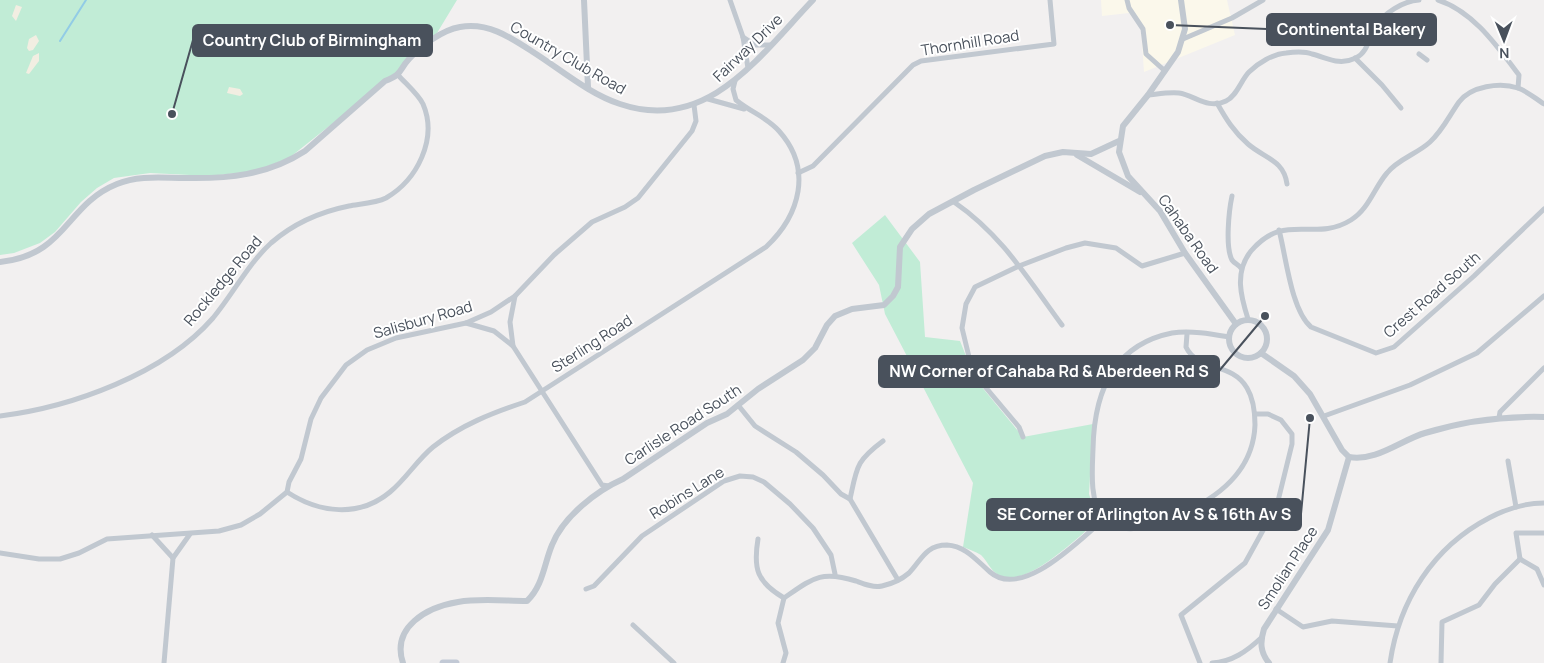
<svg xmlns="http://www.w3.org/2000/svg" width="1544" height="663" font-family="Manrope,sans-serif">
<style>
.commercial{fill:#fbf8eb}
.green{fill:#c1ecd6}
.sand{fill:#f2eee2}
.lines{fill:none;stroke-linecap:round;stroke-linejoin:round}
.stream{stroke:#92cce6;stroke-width:2}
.minor{stroke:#c1c8d0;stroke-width:5}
.tertiary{stroke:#c1c8d0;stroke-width:6}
.secondary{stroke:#c2c9d5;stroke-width:7}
.labels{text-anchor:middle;stroke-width:4;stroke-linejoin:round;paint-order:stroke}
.street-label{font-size:15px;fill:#49515c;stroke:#fff}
.leader{fill:none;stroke:#49515c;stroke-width:2}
.callout-dot{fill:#49515c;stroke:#fff;stroke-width:2}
.callout{fill:#49515c;stroke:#49515c;stroke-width:2}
.callout-label{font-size:16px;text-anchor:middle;font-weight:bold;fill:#fff}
</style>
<rect width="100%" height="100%" fill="#f2f0f0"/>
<path class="commercial" d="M1101,0H1227L1235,35L1144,72L1141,28L1129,13L1102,16Z"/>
<g class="green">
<path d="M0,0H457L437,33L396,73L289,158L255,171L210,176L150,173L114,178L97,188L81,202L55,232L40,243L14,253L0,255Z"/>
<path d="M885,215L920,262L925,337L960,341L970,366L981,386L1023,437L1093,424L1089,494L1098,521C1076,538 1030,585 1003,577C991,573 989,563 981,555C976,552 969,549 963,547L973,483L885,314L879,285L852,243Z"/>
</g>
<g class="sand">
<path d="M16,5L22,7L16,21L12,16Z"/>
<path d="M36,35L39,41L33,50L29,51L27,48L29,39Z"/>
<path d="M39,53V61L29,74L26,73L33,56Z"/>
<path d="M229,87L240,89L243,94L240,96L227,93Z"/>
</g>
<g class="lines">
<path class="stream" d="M60,41L86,0"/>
<g class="minor">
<path d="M730,0L743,37L748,68"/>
<path d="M1127,0L1129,8L1143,29L1146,54L1165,71"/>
<path d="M1438,0C1473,11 1497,46 1519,75L1518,88"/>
<path d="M743,37L755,45H770"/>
<path d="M1183,39L1232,18L1263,0"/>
<path d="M1419,54L1427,60"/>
<path d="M1355,58L1382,85L1401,108"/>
<path d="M1148,95C1158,94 1169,92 1179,93C1194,95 1208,110 1226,101C1237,96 1241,80 1249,72C1258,63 1273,54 1286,53C1294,52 1304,51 1312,54C1328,58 1339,66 1356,58C1369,51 1368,38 1375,27C1384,13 1403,1 1419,0"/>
<path d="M708,99L744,109"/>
<path d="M1217,103C1226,119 1234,132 1248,144C1264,158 1284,160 1287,184"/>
<path d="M798,173L813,166L913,65L921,61L1054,44L1050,0"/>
<path d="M1232,196C1229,210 1225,247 1232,260C1234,263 1239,265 1241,268"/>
<path d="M954,202C1002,235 1028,279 1062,325"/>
<path d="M1279,230C1286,256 1291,310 1311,327L1376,353L1394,347L1474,276L1544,209"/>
<path d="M1248,319C1241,297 1234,272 1251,251C1285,211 1314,243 1351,220C1369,209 1374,188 1387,173C1398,159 1417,154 1430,142C1443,130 1449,116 1459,102C1471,86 1500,82 1518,88C1527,91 1536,99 1544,104"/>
<path d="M466,323L494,331L513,346L602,485L609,486"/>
<path d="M513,346L510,322L515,296"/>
<path d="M738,405L755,426L796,452L823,475L841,494L850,499L898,580"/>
<path d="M0,416C72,407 164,374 213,318C233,294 248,264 271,243C294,223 319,212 349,206C360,204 376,203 386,198C417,180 438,139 423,104C418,94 406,84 398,75"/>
<path d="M1324,416L1410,385L1477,353L1544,296"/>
<path d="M1499,418L1500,412L1544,368"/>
<path d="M1023,437L1019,427L982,383L970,361L962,328L966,304L975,287L1019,266L1066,248L1085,243L1116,248L1142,266L1185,253"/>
<path d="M1508,461L1516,507"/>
<path d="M287,492C319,513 359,518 390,492C406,479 417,460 433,447C461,425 492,413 525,402L766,247C800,215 813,169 779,131C767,117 750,112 736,100L733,89L735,81"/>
<path d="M850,499C857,467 856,461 883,441"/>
<path d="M1102,521C1108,523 1116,527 1123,528C1138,531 1154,524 1168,519C1211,503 1253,476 1255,425C1255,413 1253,398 1247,388C1232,362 1197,371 1186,347L1187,334"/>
<path d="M1102,521C1090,497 1092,474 1093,449C1094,395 1112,345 1172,333C1190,330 1212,334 1229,337"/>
<path d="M152,535L173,558"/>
<path d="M758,539C753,569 757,582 784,598"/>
<path d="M0,553L39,559H60L79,553L107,539L219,531L241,525L260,514L287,492L289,482L301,459L311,419L321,398L346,365L367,350L396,338L466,323L491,312L515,296L554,255L592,222L625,207L638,198L692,131L696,121L694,105"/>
<path d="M1520,559L1516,533H1544"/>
<path d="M1520,559L1537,569L1544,585"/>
<path d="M586,589L594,586L642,536L724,481L740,476L753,477L764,482L790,504L813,528L831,555L835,574"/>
<path d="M1276,609L1303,627L1332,621L1398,626"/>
<path d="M633,625L674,663"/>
<path d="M164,663L173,558L190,534"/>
<path d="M783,663L786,653L778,623L784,598C813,578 821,570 856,581C864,584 873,588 882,586C891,584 902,579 909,573C921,561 925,545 947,545C966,546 977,561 990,572C1022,600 1079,540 1102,521"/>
<path d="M1200,663L1181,615L1245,563L1277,505L1292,444V434L1281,420L1268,414H1255"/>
<path d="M1212,663C1232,662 1247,651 1261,638"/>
<path d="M1390,663C1399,601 1433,547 1489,518C1506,509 1525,503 1544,503"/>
<path d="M1441,663L1442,622L1479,605L1495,584L1520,559"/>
</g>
<g class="tertiary">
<path d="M584,0L588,87"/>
<path d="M1181,0L1185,29L1178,52L1148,95L1123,126L1119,152L1128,176L1160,211L1185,253L1236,324"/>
<path d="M1077,155L1140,192"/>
<path d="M0,262C67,255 65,205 117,184C139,175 162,178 185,178C228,179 268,175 305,151L385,81C403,74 398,71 409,59C421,46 442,30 460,27C488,22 510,37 533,52C560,69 589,94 620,104C708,134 761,54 813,0"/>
<circle cx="1248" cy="339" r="19"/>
<path d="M1261,353L1294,376L1310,394L1342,450L1349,457C1376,462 1401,440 1425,433C1464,421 1504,416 1544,417"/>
<path d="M403,663C391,627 427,607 458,602C480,598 505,601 527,601C543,586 544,564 552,545C563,517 596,491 623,479L707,423L727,414L758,389L803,360L815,348L827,325L835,316L852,309L884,305L893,296L898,287L900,247L912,229L929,214L974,190L1045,156L1063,152L1091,154L1119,141"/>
<path d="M1269,663C1260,652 1260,642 1264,629L1328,530L1349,457"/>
</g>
<path class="secondary" d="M443,663H456"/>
</g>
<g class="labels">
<g class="street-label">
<text transform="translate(970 43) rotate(-9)" y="5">Thornhill Road</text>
<text transform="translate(748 48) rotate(-44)" y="5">Fairway Drive</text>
<text transform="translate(568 58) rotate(30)" y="5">Country Club Road</text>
<text transform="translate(1188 234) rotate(55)" y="5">Cahaba Road</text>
<text transform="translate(223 281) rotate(-50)" y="5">Rockledge Road</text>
<text transform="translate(1432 295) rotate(-41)" y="5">Crest Road South</text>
<text transform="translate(423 320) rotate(-16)" y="5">Salisbury Road</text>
<text transform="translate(592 344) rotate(-33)" y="5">Sterling Road</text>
<text transform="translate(683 425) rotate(-33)" y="5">Carlisle Road South</text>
<text transform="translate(687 493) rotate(-32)" y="5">Robins Lane</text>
<text transform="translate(1288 568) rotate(-57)" y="5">Smolian Place</text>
</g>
</g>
<path class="leader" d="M1170 25L1267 29M172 114L193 40M1265 316L1219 371M1310 418L1301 514"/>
<g class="callout-dot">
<circle cx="1170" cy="25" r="5"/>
<circle cx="172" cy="114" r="5"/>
<circle cx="1265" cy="316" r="5"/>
<circle cx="1310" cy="418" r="5"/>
</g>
<g class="callout">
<rect x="1267" y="14" width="169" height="31" rx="5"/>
<rect x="193" y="25" width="239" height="31" rx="5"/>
<rect x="879" y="356" width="340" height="31" rx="5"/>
<rect x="987" y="499" width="314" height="31" rx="5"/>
</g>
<g class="callout-label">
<text x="1351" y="35">Continental Bakery</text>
<text x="312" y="46">Country Club of Birmingham</text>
<text x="1049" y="377">NW Corner of Cahaba Rd &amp; Aberdeen Rd S</text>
<text x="1144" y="520">SE Corner of Arlington Av S &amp; 16th Av S</text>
</g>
<g transform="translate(1504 40) rotate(179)" stroke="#ffffff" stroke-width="4" paint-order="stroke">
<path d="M0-4L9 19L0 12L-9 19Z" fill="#49515c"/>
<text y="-8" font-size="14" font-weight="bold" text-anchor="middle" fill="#49515c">N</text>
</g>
</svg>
